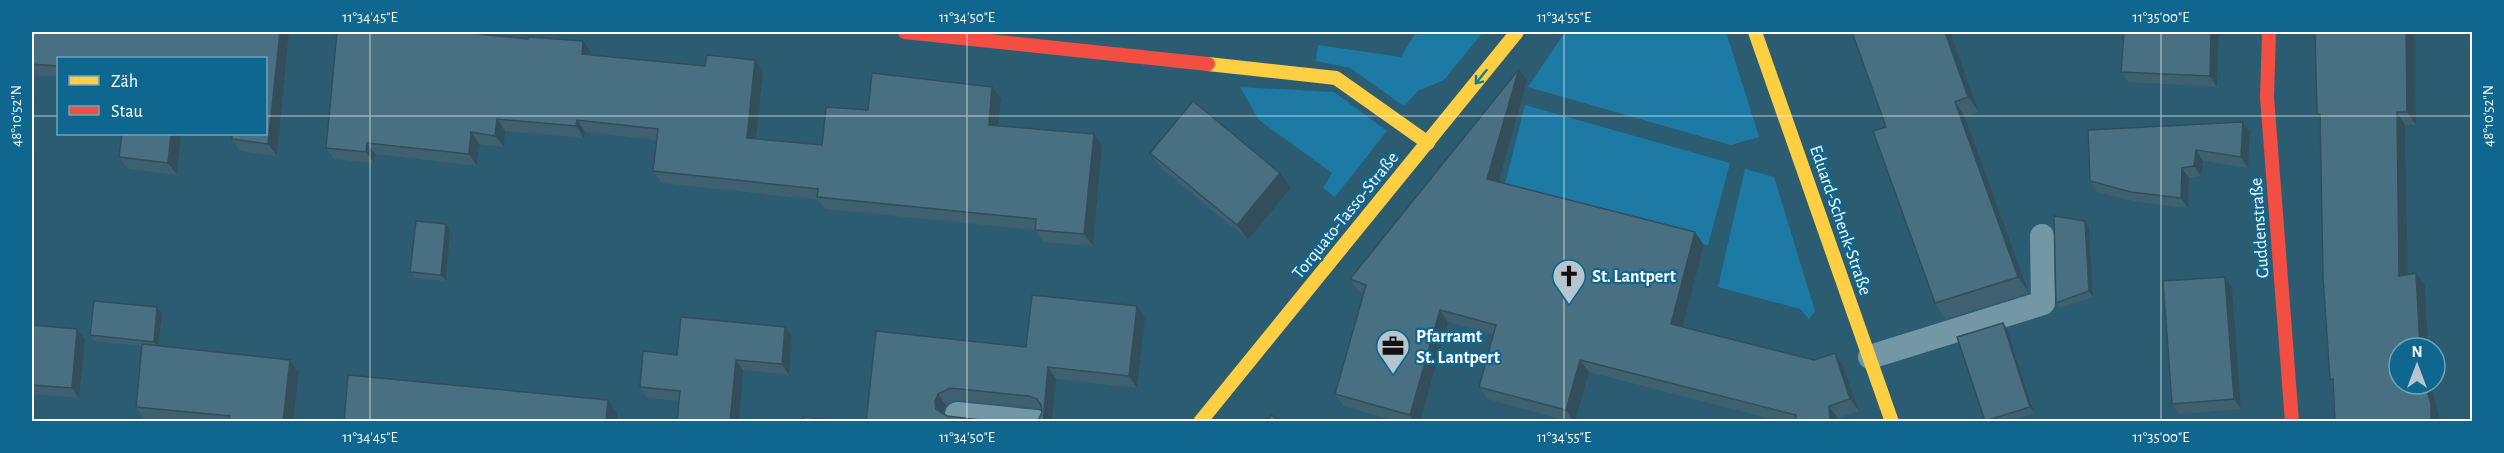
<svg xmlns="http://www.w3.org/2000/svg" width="2504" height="453" font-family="'Alegreya Sans',sans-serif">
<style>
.green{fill:#1c7aa4}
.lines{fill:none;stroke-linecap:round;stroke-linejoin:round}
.lane{stroke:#7397a5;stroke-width:24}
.slow{stroke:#ffcf43;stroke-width:14}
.jam{stroke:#f24e42;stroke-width:14}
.wall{fill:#3f6070}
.shaded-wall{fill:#334e5b}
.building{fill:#497082;stroke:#334e5b;stroke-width:1.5}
.oneway{stroke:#107e91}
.ticks{fill:none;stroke:#fff;stroke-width:1.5;stroke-opacity:0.45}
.labels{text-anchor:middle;stroke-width:4.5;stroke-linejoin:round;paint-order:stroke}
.street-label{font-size:18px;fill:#fff;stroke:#0f668f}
.poi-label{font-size:18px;font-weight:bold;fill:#fff;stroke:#0f668f;text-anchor:start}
.neatline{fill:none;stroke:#fff;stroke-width:2}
.ticks-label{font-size:15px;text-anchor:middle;fill:#fff}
</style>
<rect width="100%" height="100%" fill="#2c5c72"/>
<g class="green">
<path d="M1416,32H1483L1444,80L1418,91L1404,106L1350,68L1316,61L1318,45L1401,57Z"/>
<path d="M1565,32H1726L1759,137L1731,145L1528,87Z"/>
<path d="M1240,87L1334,92L1387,131L1335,197L1323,188L1332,173L1259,120Z"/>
<path d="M1525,105L1730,163L1708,245L1503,192Z"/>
<path d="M1745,169L1774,177L1815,311L1809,319L1800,309L1718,287Z"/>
</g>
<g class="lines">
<g class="lane">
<path d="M1870,357L2043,303L2042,236"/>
<path d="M957,414L1036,422"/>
</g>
<g class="slow">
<path d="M1755,32L1892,422"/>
<path d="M1208,64L1336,78L1428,143"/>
<path d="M1200,422L1517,32"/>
</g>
<g class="jam">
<path d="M905,32L1208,64"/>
<path d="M2269,32L2267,97L2292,422"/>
</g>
</g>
<g class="wall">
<path d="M32,32H289L277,156L240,151L232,139V134H226H266V58H58V77L32,75Z"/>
<path d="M1852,32H1950L1979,112L1965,117L2029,293L1945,319L1935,303L1886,127Z"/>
<path d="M2124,32H2219L2217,87L2129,82L2121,72Z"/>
<path d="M2415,32L2416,125H2405L2408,275L2416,273L2425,285L2428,348H2399V384H2431L2439,416L2334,385L2330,380L2321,119L2317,114Z"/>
<path d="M528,39L583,41L592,53L591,55L705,66L755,60L763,71L756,139L822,145L868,110L1001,99L998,126L1102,146L1093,246L1043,242L1035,230L825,209L818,200L662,183L653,171L657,140L585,132L584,138L505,131L504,147L479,144L477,166L375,154L374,163L334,159L326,148Z"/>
<path d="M1519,69L1527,81L1499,182L1704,245L1682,327L1814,360L1843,366L1859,411L1838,418V422H1783L1589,372L1575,422H1570L1488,399L1479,387L1493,334L1448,322L1420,422H1398L1344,406L1335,394L1364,293L1358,291L1350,279Z"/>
<path d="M2243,122L2250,132L2248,168L2203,161L2201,176L2189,178L2188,208L2138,202L2097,192L2090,181Z"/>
<path d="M122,134H181L177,175L128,169L119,157Z"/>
<path d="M1150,153L1291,188L1248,240L1161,168Z"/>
<path d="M2085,221L2089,227L2093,297L2060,308L2056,303Z"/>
<path d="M446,224L450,230L446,281L415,278L410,272Z"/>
<path d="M2225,277L2232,287L2241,409L2179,414L2172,404Z"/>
<path d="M1032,295L1137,306L1145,318L1137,388L1056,379L1052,422H1033L1039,419L1042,412V410L1037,408L958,400L946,405L943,414L947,416L997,422H866L876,331L1026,347Z"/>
<path d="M162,313L158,346L290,360L299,373L293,422H163L145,420L136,407L142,346L94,341L90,335Z"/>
<path d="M2003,323L2007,329L2034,413L2007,422H1985Z"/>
<path d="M32,325L85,339L79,398L32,394Z"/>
<path d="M792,337L789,375L743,370L679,401L647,398L640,387L677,355Z"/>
</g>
<g class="shaded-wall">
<path d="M280,32H289L277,156L268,144Z"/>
<path d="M1945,32H1950L1979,112L1968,97Z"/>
<path d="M2211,32H2219L2217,87L2210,76Z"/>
<path d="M2406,32H2415L2416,125L2407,112Z"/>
<path d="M583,41L592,53L591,66L582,54Z"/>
<path d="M755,60L763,71L755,150L747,138Z"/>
<path d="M1519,69L1527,81L1496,192L1487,179Z"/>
<path d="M992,87L1001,99L997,137L989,125Z"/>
<path d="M1955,102L1965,117L2029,293L2018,277Z"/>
<path d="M2397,112L2405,125L2408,289L2399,276Z"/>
<path d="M497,119L505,131L504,147L495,136Z"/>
<path d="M577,120L585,132L584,138L576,126Z"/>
<path d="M2243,122L2250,132L2248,168L2241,157Z"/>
<path d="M471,132L479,144L477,166L469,154Z"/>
<path d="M171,134H181L177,175L168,163Z"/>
<path d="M1094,134L1102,146L1093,246L1084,234Z"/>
<path d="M367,143L375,154L374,163L366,152Z"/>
<path d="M2196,150L2203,161L2201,176L2194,166Z"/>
<path d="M2182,168L2189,178L2188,208L2181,198Z"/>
<path d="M1280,173L1291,188L1248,240L1237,225Z"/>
<path d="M2085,221L2089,227L2093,297L2089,291Z"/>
<path d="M446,224L450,230L446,281L441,275Z"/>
<path d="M1695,232L1704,245L1680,336L1671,324Z"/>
<path d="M2416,273L2425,285L2428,348H2420Z"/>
<path d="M2225,277L2232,287L2241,409L2234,399Z"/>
<path d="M1137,306L1145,318L1137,388L1129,376Z"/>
<path d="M157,307L162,313L158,348L154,342Z"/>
<path d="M1440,310L1448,322L1420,422H1414L1410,415Z"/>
<path d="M2003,323L2007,329L2034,413L2030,407Z"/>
<path d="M785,327L792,337L789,375L782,364Z"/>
<path d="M77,329L85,339L79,398L72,388Z"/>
<path d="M1835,353L1843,366L1859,411L1850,399Z"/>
<path d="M290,360L299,373L293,422H283Z"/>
<path d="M736,360L743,370L739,422H730Z"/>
<path d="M1580,360L1589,372L1575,422H1574L1566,410Z"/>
<path d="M1048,367L1056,379L1052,422H1043Z"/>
<path d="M2425,384H2431L2439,416L2440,422H2431Z"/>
<path d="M938,394L946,405L943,413L936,409L935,401Z"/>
<path d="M608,400L617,413V422H606Z"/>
<path d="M1829,406L1838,418V422H1830Z"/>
</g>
<g class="building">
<path d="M32,32H280L268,144L232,139V134H266V58H58V66L32,64Z"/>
<path d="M337,32H460L528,39V37L583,41L582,54L705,66L707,55L755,60L747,138L822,145L826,107L868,110L872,73L992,87L989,125L1094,134L1084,234L1035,230L1036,219L817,197L818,189L653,171L658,129L577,120L576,126L497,119L495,136L471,132L469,154L367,143L366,152L326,148Z"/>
<path d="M1852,32H1945L1968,97L1955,102L2018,277L1935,303L1873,131L1886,127Z"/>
<path d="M2124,32H2211L2210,76L2121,72Z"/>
<path d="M2315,32H2406L2407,112H2397L2399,276L2416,273L2420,348H2399V384H2425L2431,404V422H2335L2333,379L2330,380L2323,277L2320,114H2317Z"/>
<path d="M1519,69L1487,179L1695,232L1671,324L1814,360L1835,353L1850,399L1829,406L1830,422H1796V415L1580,360L1566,410L1479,387L1496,325L1440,310L1410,415L1335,394L1366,285L1350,279Z"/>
<path d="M1193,101L1280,173L1237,225L1150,153Z"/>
<path d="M2243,122L2241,157L2196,150L2194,166L2182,168L2181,198L2131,192L2090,181L2088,130Z"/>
<path d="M122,134H171L168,163L119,157Z"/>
<path d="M2054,216L2085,221L2089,291L2056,303Z"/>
<path d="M416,221L446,224L441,275L410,272Z"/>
<path d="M2225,277L2234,399L2172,404L2163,281Z"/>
<path d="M1032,295L1137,306L1129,376L1048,367L1043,422H1033L1039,419L1042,412L1041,405L1037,399L1029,396L950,388L938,394L935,401L936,409L947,416L997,422H866L876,331L1026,347Z"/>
<path d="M94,301L157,307L154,342L90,335Z"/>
<path d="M681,317L785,327L782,364L736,360L730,422H677L680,391L640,387L643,351L677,355Z"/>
<path d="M2003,323L2030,407L1985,421L1957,337Z"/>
<path d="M32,325L77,329L72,388L32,385Z"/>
<path d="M142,344L290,360L283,422H229L230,416L136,407Z"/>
<path d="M348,375L608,400L606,422H344Z"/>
<path d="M1271,415L1282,422H1267Z"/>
<path d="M803,417L859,422H803Z"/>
</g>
<defs><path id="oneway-shaft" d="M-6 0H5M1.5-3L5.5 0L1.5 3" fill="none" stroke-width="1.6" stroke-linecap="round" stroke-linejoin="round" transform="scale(1.5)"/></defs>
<use class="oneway" href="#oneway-shaft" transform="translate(1481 77) rotate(129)"/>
<path class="ticks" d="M370,32V422M967,32V422M1564,32V422M2161,32V422M32,116H58M266,116H2472"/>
<defs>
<g id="church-pin" transform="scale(1.725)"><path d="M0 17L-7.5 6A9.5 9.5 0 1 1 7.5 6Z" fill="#b5c6ce" stroke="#0f668f"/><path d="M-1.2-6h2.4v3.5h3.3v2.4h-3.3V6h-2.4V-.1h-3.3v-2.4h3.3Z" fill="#111"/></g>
<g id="office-pin" transform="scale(1.725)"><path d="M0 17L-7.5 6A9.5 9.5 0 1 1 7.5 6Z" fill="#b5c6ce" stroke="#0f668f"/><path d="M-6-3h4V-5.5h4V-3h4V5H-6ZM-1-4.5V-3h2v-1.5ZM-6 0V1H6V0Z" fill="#111"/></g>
</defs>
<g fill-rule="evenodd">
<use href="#church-pin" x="1569" y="276"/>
<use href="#office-pin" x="1393" y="346"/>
</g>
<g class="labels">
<g class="street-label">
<text transform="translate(1345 215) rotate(-51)" y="6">Torquato-Tasso-Straße</text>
<text transform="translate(1841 220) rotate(71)" y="6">Eduard-Schenk-Straße</text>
<text transform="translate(2259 228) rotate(-94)" y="6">Guddenstraße</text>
</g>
<g class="poi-label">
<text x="1592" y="282">St. Lantpert</text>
<text x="1416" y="342">Pfarramt<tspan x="1416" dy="21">St. Lantpert</tspan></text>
</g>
</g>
<rect width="2504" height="453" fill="none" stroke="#0f668f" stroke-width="66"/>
<rect x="57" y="57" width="210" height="78" fill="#0f668f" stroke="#6fa3bc" stroke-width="1.5"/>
<rect x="69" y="76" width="30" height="9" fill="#ffcf43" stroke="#6fa3bc" stroke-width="1.5"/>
<text x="111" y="87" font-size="18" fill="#ffffff">Zäh</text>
<rect x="69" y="106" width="30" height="9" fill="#f24e42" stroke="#6fa3bc" stroke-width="1.5"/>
<text x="111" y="117" font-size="18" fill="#ffffff">Stau</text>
<g transform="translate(2417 366)"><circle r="28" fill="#0f668f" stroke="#6fa3bc" stroke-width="1.5"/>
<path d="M0-4.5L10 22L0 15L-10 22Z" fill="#b5c6ce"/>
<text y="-9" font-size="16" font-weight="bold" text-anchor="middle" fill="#ffffff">N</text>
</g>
<rect x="33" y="33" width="2438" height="387" class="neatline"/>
<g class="ticks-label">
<text x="370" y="22">11°34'45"E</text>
<text x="967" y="22">11°34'50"E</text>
<text x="1564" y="22">11°34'55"E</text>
<text x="2161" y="22">11°35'00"E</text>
<text transform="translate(16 116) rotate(-90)" y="5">48°10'52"N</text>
<text transform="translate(2488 116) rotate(-90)" y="5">48°10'52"N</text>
<text x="370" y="442">11°34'45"E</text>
<text x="967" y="442">11°34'50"E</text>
<text x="1564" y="442">11°34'55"E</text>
<text x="2161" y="442">11°35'00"E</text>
</g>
</svg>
